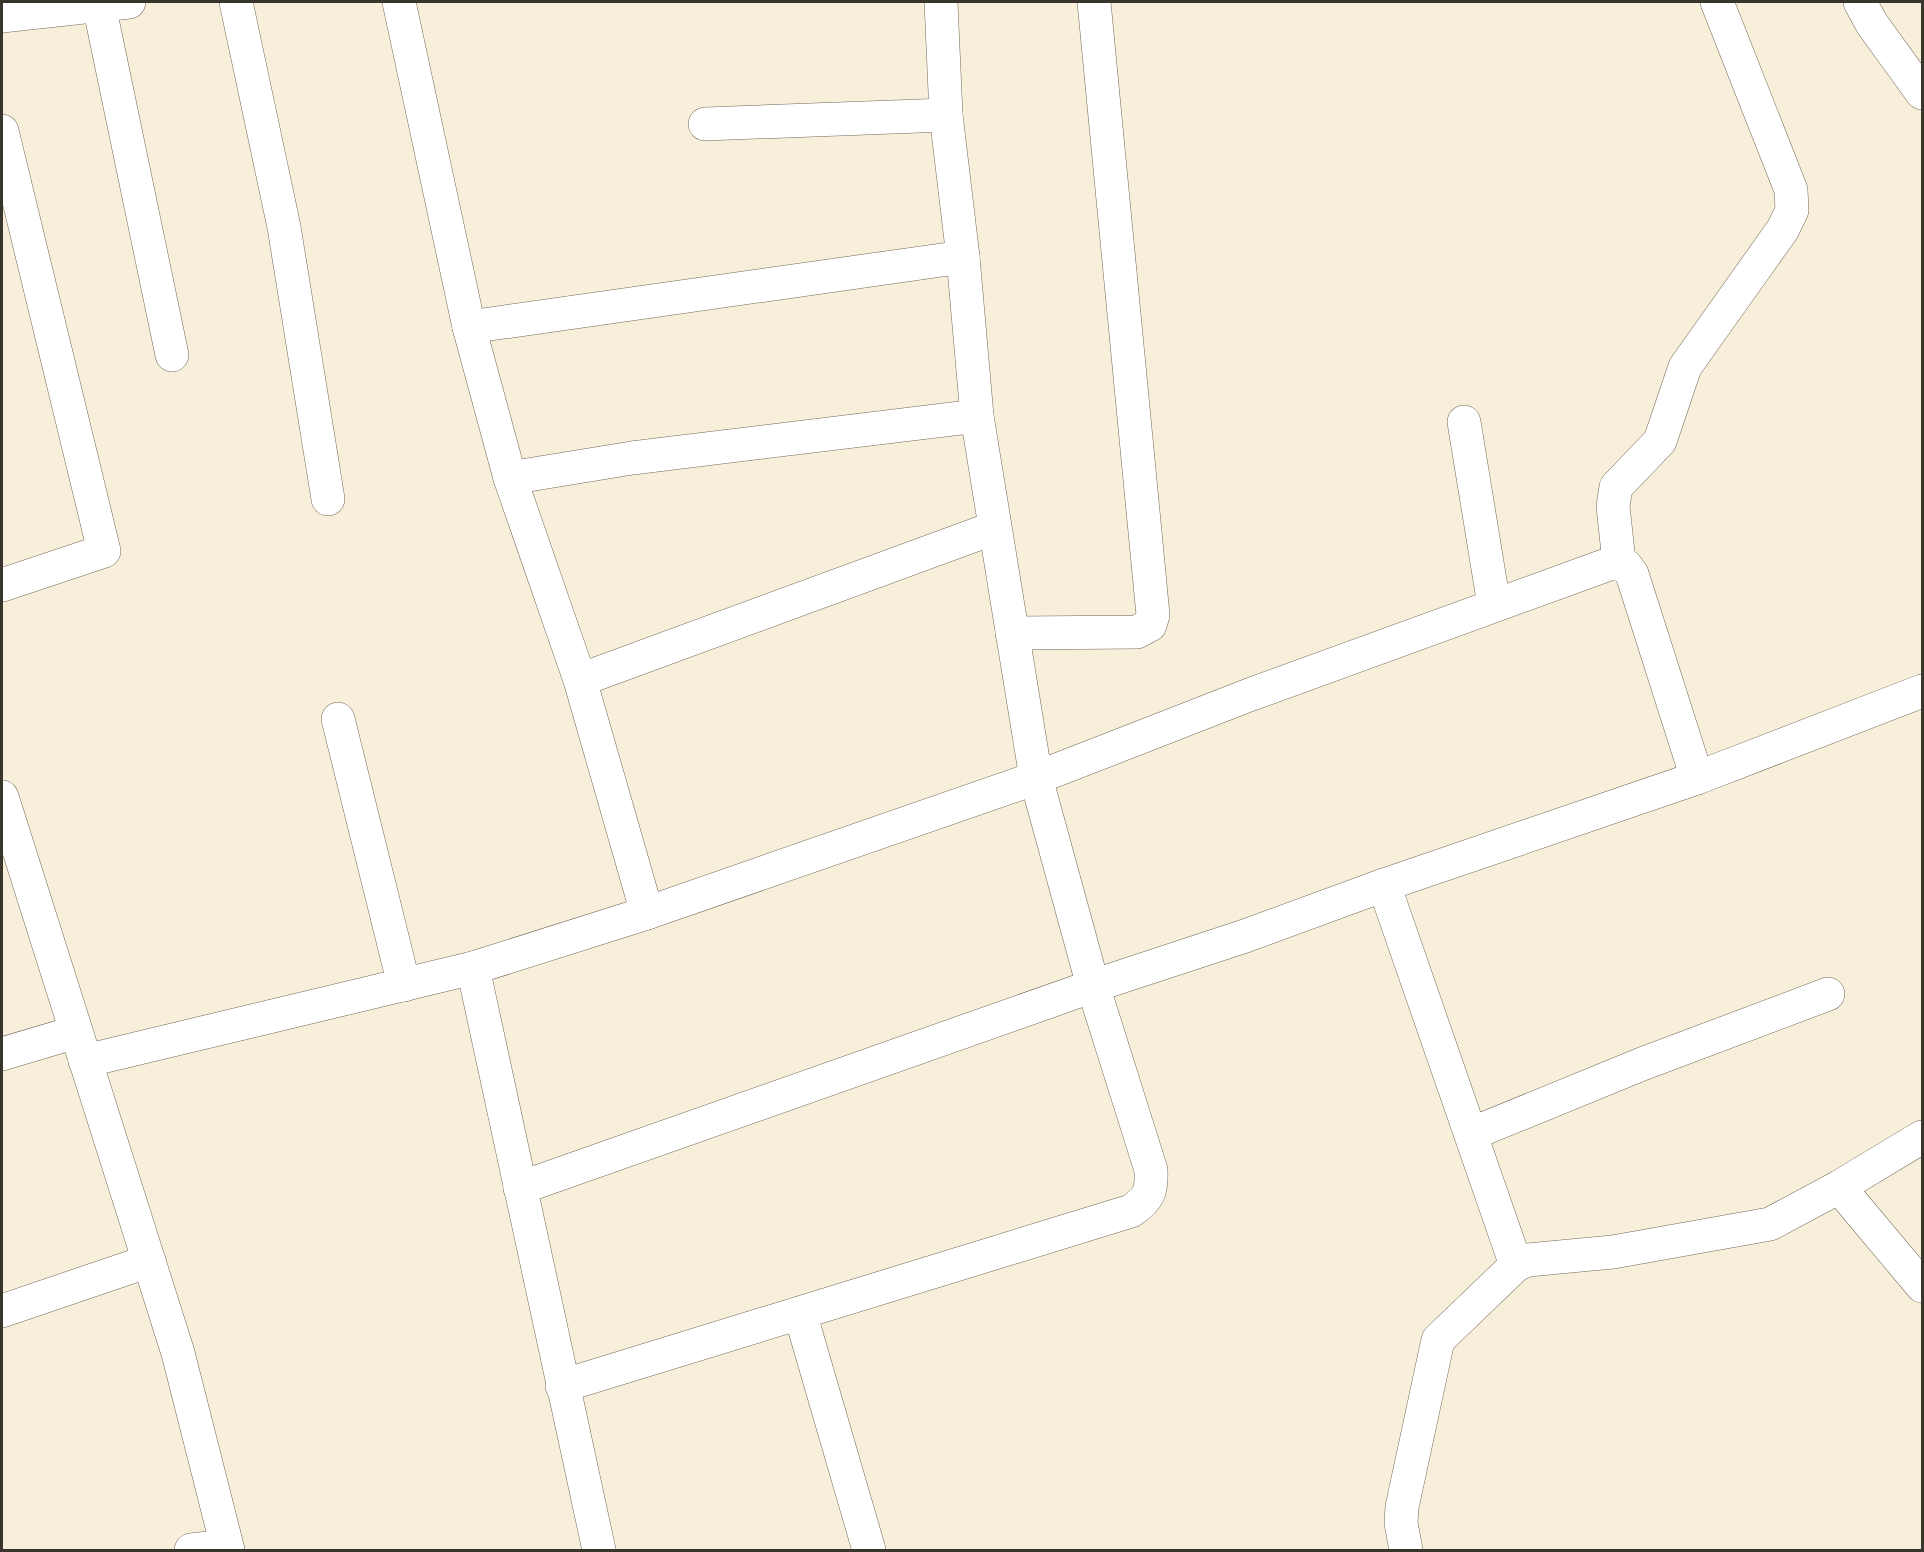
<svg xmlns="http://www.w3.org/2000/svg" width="1924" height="1552" font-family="Barlow,sans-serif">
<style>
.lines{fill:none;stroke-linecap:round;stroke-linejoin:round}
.minor-casing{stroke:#716957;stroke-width:34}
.tertiary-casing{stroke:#716957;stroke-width:34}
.minor{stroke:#fff;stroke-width:33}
.tertiary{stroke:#fff;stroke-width:33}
</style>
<rect width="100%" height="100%" fill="#f8efdb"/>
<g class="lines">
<g class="minor-casing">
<g id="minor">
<path d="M236,2L284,227L328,499"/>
<path d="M399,2L469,327L510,478L580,680L647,913"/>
<path d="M99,5L172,355"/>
<path d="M2,16L129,2"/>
<path d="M705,124L946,115"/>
<path d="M2,131L104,551L2,585"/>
<path d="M469,327L963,257"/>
<path d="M1464,422L1494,605"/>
<path d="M510,478L632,458L977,416"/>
<path d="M1619,562L1613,506L1616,487L1660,441L1685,367L1783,229L1792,210L1791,190L1717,2"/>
<path d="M1012,633L1137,632L1150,625L1153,615L1094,2"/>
<path d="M580,680L994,528"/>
<path d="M338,719L404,985"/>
<path d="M2,797L178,1353L228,1550"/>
<path d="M1384,885L1516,1265"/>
<path d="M473,968L599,1550"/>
<path d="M2,1054L76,1032"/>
<path d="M85,1061L473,968L647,913L1036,778L1249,695L1612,563L1626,566L1632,574L1697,778"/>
<path d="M1471,1134L1642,1064L1828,994"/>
<path d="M1839,1187L1922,1286"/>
<path d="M520,1188L1093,986L1245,936L1384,885L1697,778L1922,691"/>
<path d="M2,1311L149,1261"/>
<path d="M800,1313L869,1550"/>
<path d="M562,1386L1131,1211C1149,1199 1152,1191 1151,1170L1093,986L1036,778L977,416L963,257L946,115L941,2"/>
<path d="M191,1550L226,1546"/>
<path d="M1406,1550L1401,1523L1402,1507L1438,1340L1516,1265L1528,1260L1613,1252L1770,1224L1839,1187L1922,1137"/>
</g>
</g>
<g class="tertiary-casing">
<path id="tertiary" d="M1860,2L1872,24L1922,93"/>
</g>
<use href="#minor" class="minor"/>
<use href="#tertiary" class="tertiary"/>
</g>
<rect width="1924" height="1552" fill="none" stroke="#38352d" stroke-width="6"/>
</svg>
